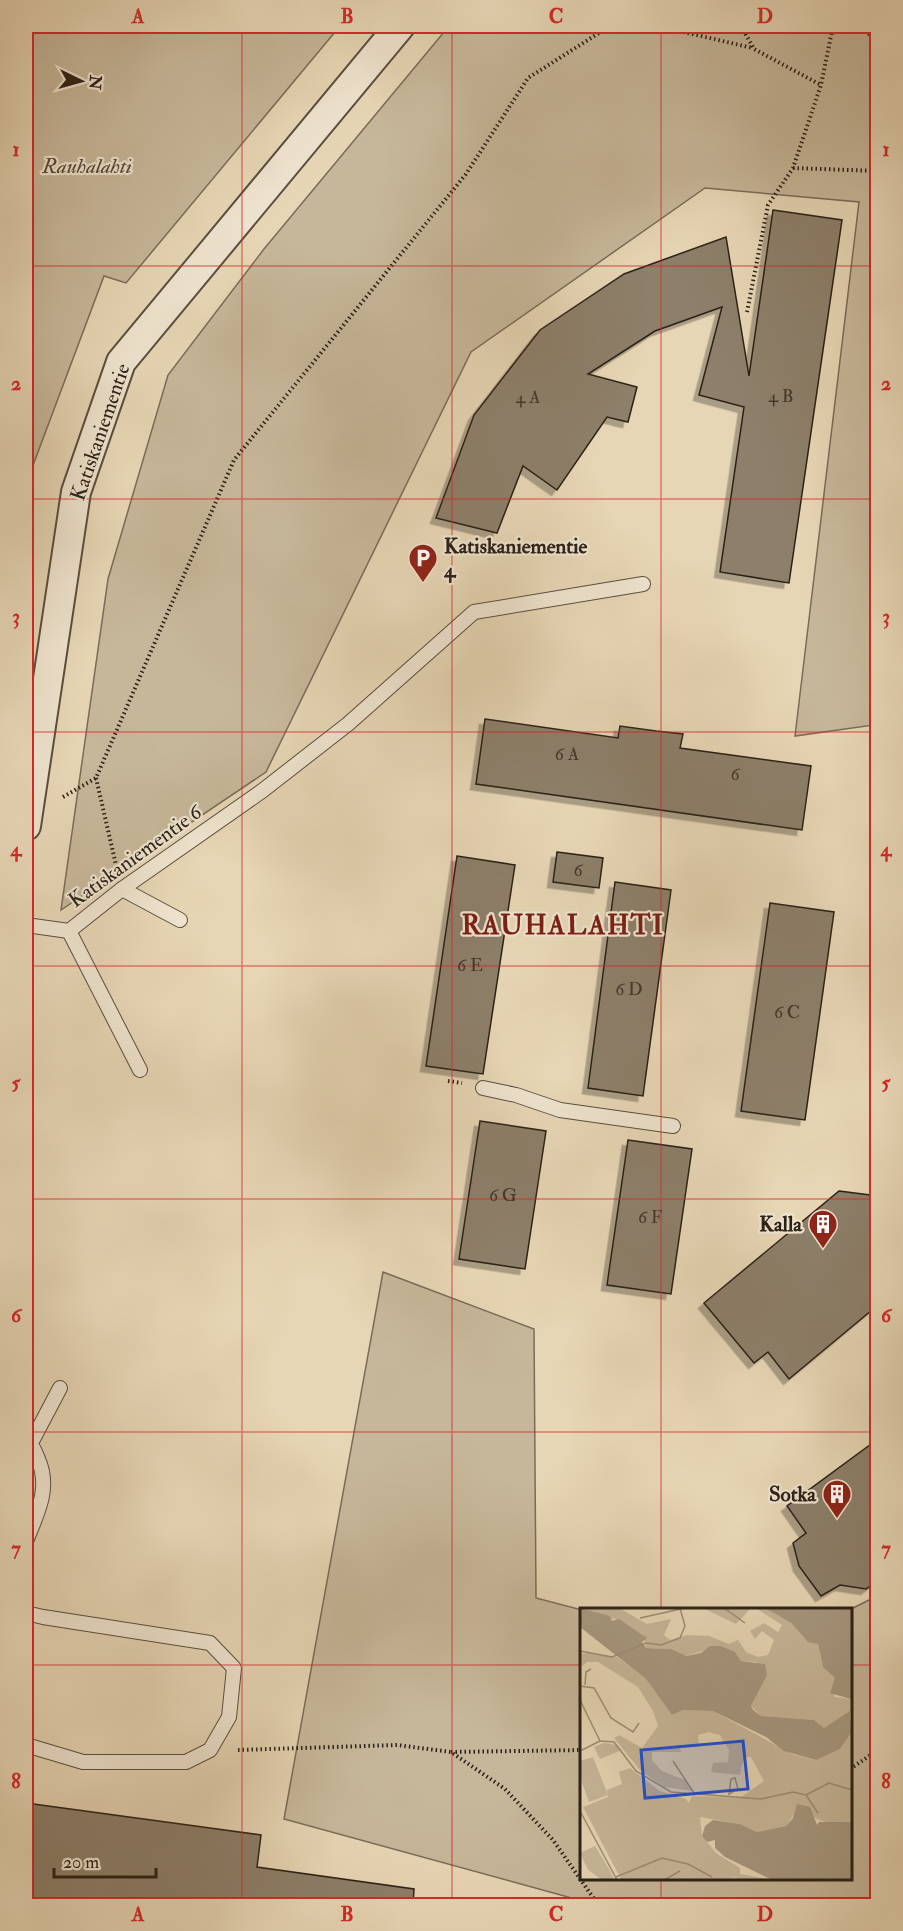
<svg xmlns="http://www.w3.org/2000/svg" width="903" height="1931" font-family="'IM FELL Double Pica',serif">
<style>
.green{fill:#c7b79a;stroke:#796c59;stroke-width:1.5}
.building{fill:#8d7f6a;stroke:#2b2118;stroke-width:1.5;filter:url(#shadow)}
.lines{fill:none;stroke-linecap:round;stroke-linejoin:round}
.lane-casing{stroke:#5a4e3f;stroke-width:16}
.street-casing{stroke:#5a4e3f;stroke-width:32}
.path{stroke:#2b2118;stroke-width:4;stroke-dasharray:1.5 3;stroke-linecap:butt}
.lane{stroke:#efe4cf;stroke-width:14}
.street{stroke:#efe4cf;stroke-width:28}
.grid{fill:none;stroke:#d62828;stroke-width:1.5;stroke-opacity:0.55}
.labels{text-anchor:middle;stroke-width:4.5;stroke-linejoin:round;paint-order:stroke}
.number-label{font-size:18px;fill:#44382c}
.park-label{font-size:21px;font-style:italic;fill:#524638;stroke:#efe4cf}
.street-label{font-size:21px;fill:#2b2118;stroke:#efe4cf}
.poi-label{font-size:21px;font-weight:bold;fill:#2b2118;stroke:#efe4cf;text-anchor:end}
.district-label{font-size:27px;font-weight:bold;letter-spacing:1.5px;fill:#7a1f14;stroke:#efe4cf}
.inset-road{fill:none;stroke:#9c8e76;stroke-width:1.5}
.view{fill:#1d4ed8;fill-opacity:0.15;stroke:#1d4ed8;stroke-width:3}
.inset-edge{fill:none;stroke:#2b2118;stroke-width:3}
.neatline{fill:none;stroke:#d62828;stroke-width:2}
.grid-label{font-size:20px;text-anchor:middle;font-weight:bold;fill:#d62828}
</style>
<defs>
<filter id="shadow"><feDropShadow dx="-5.5" dy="5.5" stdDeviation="0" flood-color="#0004"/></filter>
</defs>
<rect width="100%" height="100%" fill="#e7d6b5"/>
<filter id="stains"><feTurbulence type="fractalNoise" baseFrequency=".00333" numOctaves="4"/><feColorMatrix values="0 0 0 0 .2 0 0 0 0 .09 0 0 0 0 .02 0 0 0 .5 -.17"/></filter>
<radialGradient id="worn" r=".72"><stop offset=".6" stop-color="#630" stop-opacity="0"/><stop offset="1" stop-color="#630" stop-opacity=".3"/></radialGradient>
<g class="green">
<path d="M26,26H340L126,283L104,276L26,484Z"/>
<path d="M449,26H877V1082L870,1081L873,725L795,736L859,202L705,188L471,352L266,772L61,910L108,579L168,375L264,249Z"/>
<path d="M383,1272L534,1329L536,1598L582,1610V1878H850V1610H849L877,1596V1905H597L284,1819Z"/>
</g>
<g class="building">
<path d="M773,210L842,220L789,583L720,572L744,407L699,395L722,307L655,331L588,374L637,387L628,422L607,417L557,490L523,466L497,533L436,518L474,415L540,330L624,274L726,237L749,376Z"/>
<path d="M485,719L618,738L620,726L656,731L683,734L680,748L811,766L802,830L476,784Z"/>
<path d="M557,852L603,858L599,888L553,882Z"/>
<path d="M457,856L515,865L483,1074L426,1066Z"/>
<path d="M615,882L671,890L643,1096L588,1088Z"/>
<path d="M770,903L834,912L805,1120L741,1111Z"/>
<path d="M480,1121L546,1131L525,1269L459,1259Z"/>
<path d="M628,1140L692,1149L671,1294L607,1285Z"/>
<path d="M839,1191L878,1196V1305L789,1379L768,1352L754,1363L704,1303Z"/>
<path d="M878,1439V1580L866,1589L840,1585L821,1596L799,1566L793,1543L806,1533L787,1506Z"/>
<path d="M26,1803L261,1835L257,1867L414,1889L413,1905H26Z"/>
</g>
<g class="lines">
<g class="lane-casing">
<g id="lane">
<path d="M122,889L180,920"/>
<path d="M26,925L69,931L122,889L262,791L348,724L474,612L643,584"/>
<path d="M69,931L140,1070"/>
<path d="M483,1088L516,1095L560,1110L673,1126"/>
<path d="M26,1439C32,1444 35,1451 38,1459C51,1488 37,1514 26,1541"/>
<path d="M31,1443L60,1388"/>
<path d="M26,1613L43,1617L210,1643L234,1668L229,1717L210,1750L186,1762H83L26,1745"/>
</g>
</g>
<g class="street-casing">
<path id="street" d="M26,826L76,492L121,362L400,26"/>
</g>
<g class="path">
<path d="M657,26L753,48"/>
<path d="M741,26L754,49L821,85"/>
<path d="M857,26L878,40"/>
<path d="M793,168L878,171"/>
<path d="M747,312L768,205L793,168L821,85L833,26"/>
<path d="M96,778L116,865"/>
<path d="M63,797L96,778L234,460L466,174L528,78L610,26"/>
<path d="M448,1081L462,1083"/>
<path d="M238,1750L397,1745L451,1752L505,1789L553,1840L599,1906"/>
<path d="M451,1752L582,1750"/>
<path d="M850,1769L878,1750"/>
</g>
<use href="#lane" class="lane"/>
<use href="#street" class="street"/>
</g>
<path class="grid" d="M242,26V1906M452,26V1906M661,26V1610M26,266H878M26,499H878M26,732H878M26,966H878M26,1199H878M26,1432H878M26,1665H582M850,1665H878M661,1878V1906"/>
<defs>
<g id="parking-pin" transform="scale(1.5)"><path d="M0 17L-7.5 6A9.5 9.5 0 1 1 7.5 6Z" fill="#8f2418" stroke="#efe4cf"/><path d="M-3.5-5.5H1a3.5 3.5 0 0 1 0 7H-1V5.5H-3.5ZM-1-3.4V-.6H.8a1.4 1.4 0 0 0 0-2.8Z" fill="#fff"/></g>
<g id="building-pin" transform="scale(1.5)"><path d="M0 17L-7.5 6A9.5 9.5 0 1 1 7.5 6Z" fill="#8f2418" stroke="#efe4cf"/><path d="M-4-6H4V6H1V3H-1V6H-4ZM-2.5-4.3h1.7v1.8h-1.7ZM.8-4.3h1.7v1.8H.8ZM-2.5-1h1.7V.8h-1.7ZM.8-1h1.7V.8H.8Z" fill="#fff"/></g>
</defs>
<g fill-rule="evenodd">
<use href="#parking-pin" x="423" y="558"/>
<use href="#building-pin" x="823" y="1224"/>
<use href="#building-pin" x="837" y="1494"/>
</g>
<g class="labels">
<g class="number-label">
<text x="781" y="402">4 B</text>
<text x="528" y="403">4 A</text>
<text x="567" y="760">6 A</text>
<text x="735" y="780">6</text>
<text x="578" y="876">6</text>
<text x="470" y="971">6 E</text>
<text x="629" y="995">6 D</text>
<text x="787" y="1018">6 C</text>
<text x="503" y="1201">6 G</text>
<text x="650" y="1223">6 F</text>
</g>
<g class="park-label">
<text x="87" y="173">Rauhalahti</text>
</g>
<g class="street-label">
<text transform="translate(100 432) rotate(-71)" y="7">Katiskaniementie</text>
<text transform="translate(135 856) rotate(-36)" y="7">Katiskaniementie 6</text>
</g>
<g class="poi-label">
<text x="444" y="553" text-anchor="start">Katiskaniementie<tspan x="444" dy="24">4</tspan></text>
<text x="802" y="1231">Kalla</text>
<text x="816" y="1501">Sotka</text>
</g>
<g class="district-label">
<text x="563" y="934">RAUHALAHTI</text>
</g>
</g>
<g transform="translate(580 1608)">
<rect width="272" height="272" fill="#e7d6b5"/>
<path d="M6,0H39L67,16L91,11L84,27L90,32L107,27L129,28L149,36L158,32L166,44L178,49L188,47L194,32L182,23L175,31L170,23L184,15L198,24L202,17L176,0H185L211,15L224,30L238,36L242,56L255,70L254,89L271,91V104L244,120L234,112L181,108L171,98L179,81L177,54L161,53L155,44L126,42L105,48L90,41L66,40L63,27L34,10L31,13L11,6ZM123,0H171L156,16ZM9,45L37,49L66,71L92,107L103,102L133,103L212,146L235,152L260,141L271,125V214L252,217L217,202L206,218L177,224L160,216L120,209L122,228L136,245L160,260V266L188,271H153L157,267L150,272L41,271L3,199L28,189L27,182L42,176L39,164L50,160L80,183L106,191L109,195L112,188L160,190L184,173L171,149H164L160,167L131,164L133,155L148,154L149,142L140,127L129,124L118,127L119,139L100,140L101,144H72V152L82,163L105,172L113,183L84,179L61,163L34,130L39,127L62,140L78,118L73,103L58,79L18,54H7L0,60V46ZM24,135L36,137L42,142L20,151L14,139ZM13,149L28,187L9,194L0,169V153ZM15,238L29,261L34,271H21L8,262L0,245Z" fill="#c7b79a"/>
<path d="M0,0L30,8L31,13L39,11L67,30L62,34L66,40L91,41L106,48L121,45L130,38H141L155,44L161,53L185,56L187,67L171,98L173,102L181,108L234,112L244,120L270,103L271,125L260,141L236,152L204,143L186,129L133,103L103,102L92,107L66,71L0,19ZM185,0H271V91L250,85L255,70L243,59L238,36L228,34L211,15ZM217,196L230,199L237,217L239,214H271V271H190L145,249L135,240V232L127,234L122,228L125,218L133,212L160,216L177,224L206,218L213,210Z" fill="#a79880"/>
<path class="inset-road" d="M144,0L165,15M60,10L105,0M0,43L32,49L66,35L81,37L100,30L105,18L100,0M5,77L6,64L11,61M0,78L14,80L31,110L53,124L59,115M0,92L20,133M0,143L20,133L34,134L56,163L91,184L181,191L213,184L226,187L249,175L272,182M93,153L114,185M155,170L158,181L149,186L151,171ZM226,187L238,205M0,203L37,272M36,269L82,250L108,256L132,269M84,272L100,263"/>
<path class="view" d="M163,133L168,181L65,190L61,142Z"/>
<rect width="272" height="272" class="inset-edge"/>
</g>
<rect width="903" height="1931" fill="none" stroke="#e7d6b5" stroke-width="66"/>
<g transform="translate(81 81) rotate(95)" stroke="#efe4cf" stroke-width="4.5" paint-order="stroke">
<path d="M0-4.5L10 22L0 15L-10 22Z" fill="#2b2118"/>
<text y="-9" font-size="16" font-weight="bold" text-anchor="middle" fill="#2b2118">N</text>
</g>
<path d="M54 1868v9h102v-9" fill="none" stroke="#2b2118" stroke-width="3"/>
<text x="63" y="1868" font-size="18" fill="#2b2118" stroke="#efe4cf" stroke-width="4.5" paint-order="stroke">20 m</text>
<rect x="33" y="33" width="837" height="1865" class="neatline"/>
<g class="grid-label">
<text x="138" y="23">A</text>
<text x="347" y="23">B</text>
<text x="556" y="23">C</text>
<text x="765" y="23">D</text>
<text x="16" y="156">1</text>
<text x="886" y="156">1</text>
<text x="16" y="390">2</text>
<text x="886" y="390">2</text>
<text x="16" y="623">3</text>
<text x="886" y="623">3</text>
<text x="16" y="856">4</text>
<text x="886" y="856">4</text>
<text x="16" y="1089">5</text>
<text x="886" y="1089">5</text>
<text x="16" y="1322">6</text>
<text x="886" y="1322">6</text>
<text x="16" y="1555">7</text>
<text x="886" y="1555">7</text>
<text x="16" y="1788">8</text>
<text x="886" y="1788">8</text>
<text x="138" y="1921">A</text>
<text x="347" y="1921">B</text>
<text x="556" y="1921">C</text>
<text x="765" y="1921">D</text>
</g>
<rect width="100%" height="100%" filter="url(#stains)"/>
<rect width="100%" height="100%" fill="url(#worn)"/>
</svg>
